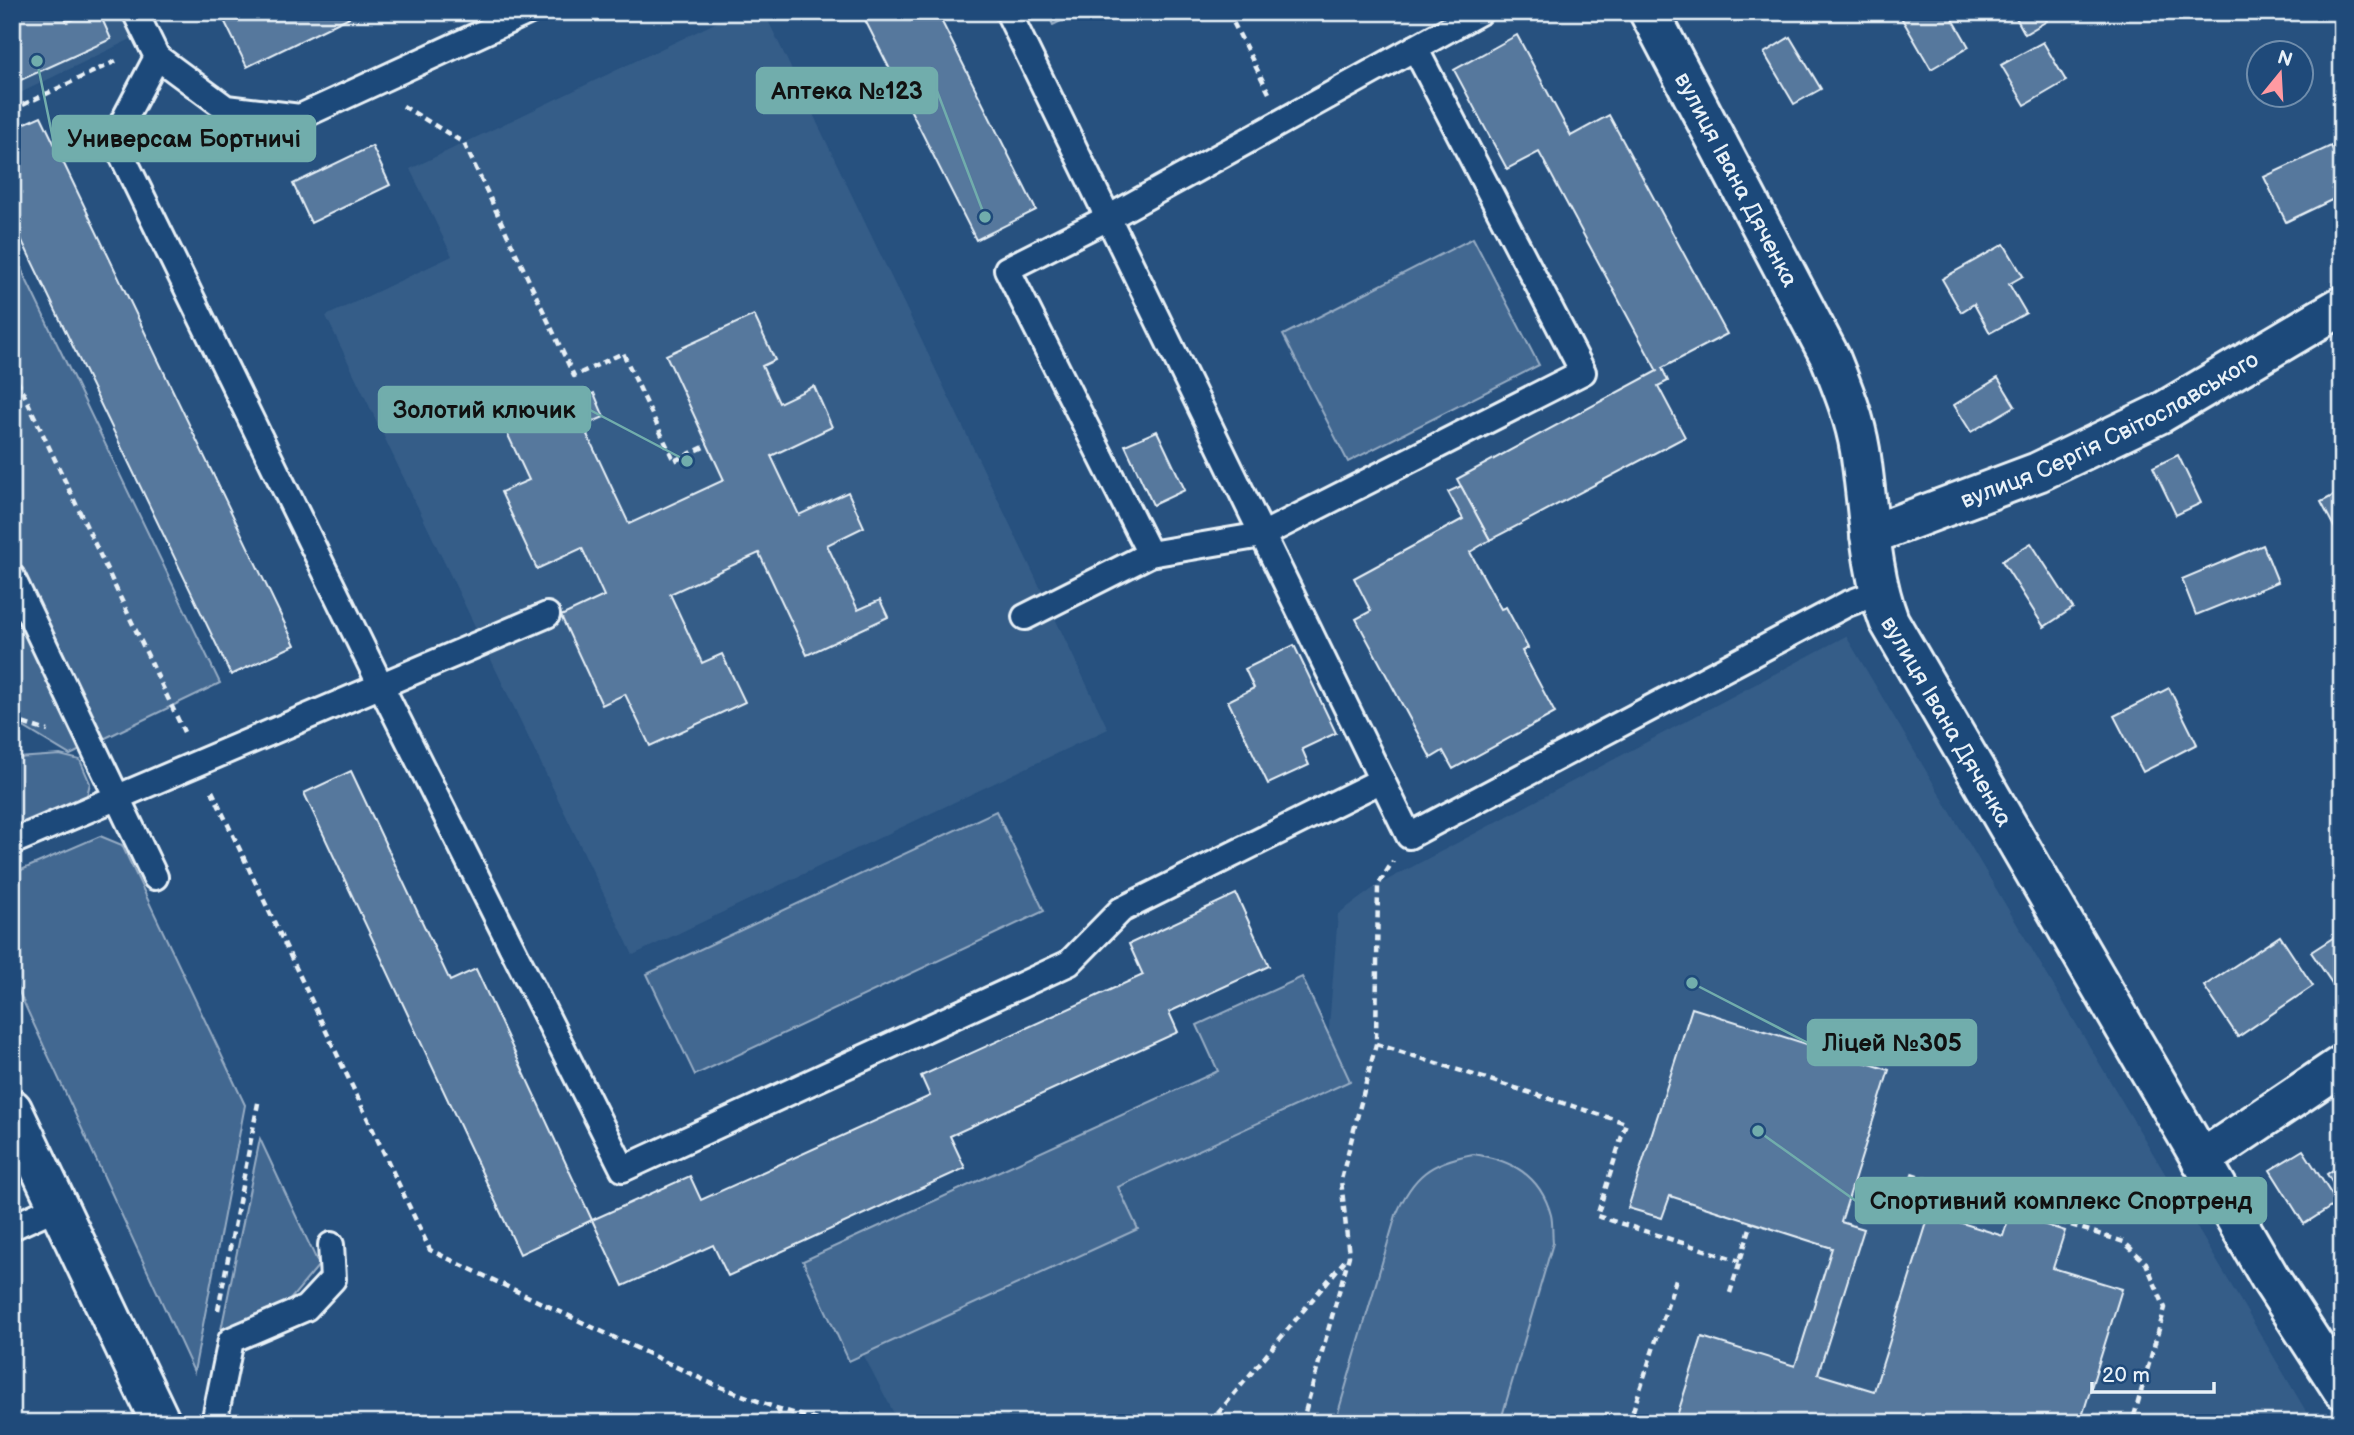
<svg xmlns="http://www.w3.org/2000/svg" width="2354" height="1435" font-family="'Balsamiq Sans',sans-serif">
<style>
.built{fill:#355d88}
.green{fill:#436891;stroke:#96acc4;stroke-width:2}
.building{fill:#57789d;stroke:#e8f1f8;stroke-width:2}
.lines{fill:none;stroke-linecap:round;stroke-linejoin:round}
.service-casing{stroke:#e8f1f8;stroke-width:30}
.minor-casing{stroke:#e8f1f8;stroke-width:44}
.tertiary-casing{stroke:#e8f1f8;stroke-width:44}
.secondary-casing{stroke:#e8f1f8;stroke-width:44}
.path{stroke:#e8f1f8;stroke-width:4.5;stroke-dasharray:7 5;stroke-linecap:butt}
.service{stroke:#1f4a7a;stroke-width:24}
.minor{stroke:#1f4a7a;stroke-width:38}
.tertiary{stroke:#1f4a7a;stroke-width:38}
.secondary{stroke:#1f4a7a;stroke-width:38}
.labels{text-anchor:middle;stroke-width:7;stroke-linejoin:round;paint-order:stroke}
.street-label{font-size:23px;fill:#e8f1f8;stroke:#1f4a7a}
.leader{fill:none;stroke:#71adac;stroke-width:2.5}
.callout-dot{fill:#71adac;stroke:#1f4a7a;stroke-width:2.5}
.callout{fill:#71adac;stroke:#71adac;stroke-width:2.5}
.callout-label{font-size:24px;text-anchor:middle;font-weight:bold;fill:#111}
</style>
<rect width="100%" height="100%" fill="#27517f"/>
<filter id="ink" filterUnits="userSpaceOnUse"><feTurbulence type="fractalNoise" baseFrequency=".0143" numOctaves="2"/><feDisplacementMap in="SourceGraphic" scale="14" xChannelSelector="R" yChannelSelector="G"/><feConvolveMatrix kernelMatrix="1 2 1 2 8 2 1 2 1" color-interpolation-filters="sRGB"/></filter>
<g filter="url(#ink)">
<g class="built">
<path d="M12,12H123L135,37L12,97Z"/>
<path d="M738,12H764L1108,729L633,955L326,316L452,256L410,169Z"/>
<path d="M1846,636L2313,1423H899L826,1283L1327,1052L1338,914L1378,885Z"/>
</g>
<g class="green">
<path d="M1047,12H1079L1053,25Z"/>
<path d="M1473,238L1539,365L1348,462L1283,335Z"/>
<path d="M12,250L220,683L70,755L12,720Z"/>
<path d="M60,755L80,760L90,783L85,804L12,832V756L17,758Z"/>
<path d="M996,811L1044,911L695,1075L647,974Z"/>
<path d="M100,836L122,845L245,1105L194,1372L12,977V874Z"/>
<path d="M1302,977L1350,1081L1118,1187L1138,1229L849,1361L803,1261L1218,1071L1197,1025Z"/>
<path d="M260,1139L319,1265L289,1301L220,1335Z"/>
<path d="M1473,1154C1511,1160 1540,1174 1551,1215C1553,1223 1552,1234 1553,1243L1500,1423H1335L1396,1215C1413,1175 1431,1162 1473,1154Z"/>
</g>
<g class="building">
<path d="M12,12H63L67,22L89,12H99L111,39L12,84Z"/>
<path d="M220,12H360L247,67Z"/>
<path d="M861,12H937L1036,210L976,240Z"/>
<path d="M1898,12H1949L1969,47L1931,69Z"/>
<path d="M2013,12H2042L2047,21L2025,34Z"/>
<path d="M1517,35L1571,136L1609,115L1727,334L1662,368L1668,381L1658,386L1685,437L1490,540L1457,479L1657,371L1539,152L1507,169L1454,70Z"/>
<path d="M1790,37L1821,89L1794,104L1764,53Z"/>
<path d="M2043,42L2066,81L2025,105L2001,65Z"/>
<path d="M41,116L295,645L231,675L12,220V129Z"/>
<path d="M372,146L390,185L311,223L293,184Z"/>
<path d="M2331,146L2342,168V195L2286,222L2264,177Z"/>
<path d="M2004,244L2023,276L2009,284L2026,313L1990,333L1974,304L1961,312L1942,279Z"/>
<path d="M754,315L775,360L762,366L779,403L814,386L832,427L771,456L799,515L848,492L864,527L827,545L858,610L880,600L888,617L807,655L759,553L670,594L702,663L722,654L745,702L650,746L625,694L602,705L561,616L604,596L582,548L537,569L501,492L529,480L507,433L594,393L604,417L583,426L629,524L724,480L666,355Z"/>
<path d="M1998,378L2015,406L1971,432L1954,405Z"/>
<path d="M1157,431L1185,490L1153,505L1125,445Z"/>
<path d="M2178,455L2201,503L2176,515L2153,467Z"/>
<path d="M1461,486L1490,540L1470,552L1501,609L1506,607L1528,648L1522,651L1555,713L1453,769L1443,751L1431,758L1356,619L1371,611L1354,578L1463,519L1448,492Z"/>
<path d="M2342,491V542L2321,502Z"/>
<path d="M2031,543L2073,608L2044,627L2002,561Z"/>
<path d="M2263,545L2278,582L2196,615L2182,579Z"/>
<path d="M1294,645L1336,733L1302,749L1309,765L1268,784L1228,701L1254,688L1245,669Z"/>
<path d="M2169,688L2197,744L2143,772L2114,716Z"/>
<path d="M351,771L450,981L476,969L592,1220L520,1254L304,793Z"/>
<path d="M1236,894L1269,966L1169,1012L1178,1032L950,1136L965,1168L728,1276L713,1245L623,1286L592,1220L690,1176L701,1200L930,1096L921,1076L1143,975L1129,944Z"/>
<path d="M2342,932V998L2311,952Z"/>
<path d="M2280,936L2313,986L2238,1037L2204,986Z"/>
<path d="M1692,1008L1889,1070L1841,1222L1864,1229L1818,1374L1874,1391L1930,1213L2003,1236L2010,1214L2065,1231L2053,1268L2122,1289L2080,1423H1699L1677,1416L1702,1337L1795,1366L1832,1248L1670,1196L1662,1218L1628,1208Z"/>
<path d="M2303,1150L2337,1203L2304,1224L2270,1170Z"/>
<path d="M2342,1164V1198L2327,1174Z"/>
</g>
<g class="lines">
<g class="service-casing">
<g id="service">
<path d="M135,12L157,57L114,139L381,686L623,1169L1069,963L1121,910L1382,780"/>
<path d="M1008,12L1409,836L1847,604L1879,592"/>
<path d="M157,57L226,108L300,117L528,12"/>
<path d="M1150,554L1007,269L1108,218L1480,12"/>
<path d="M12,577L155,877"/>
<path d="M1025,617L1150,554L1262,535L1583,372L1415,48"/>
<path d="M12,842L547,615"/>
<path d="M12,1227L58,1206"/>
<path d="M214,1423L231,1340L306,1308L333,1279L331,1245"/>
</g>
</g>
<g class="minor-casing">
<g id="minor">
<path id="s1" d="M1870,535L2038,472L2161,413L2342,306"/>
<path d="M2201,1160L2342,1065"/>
</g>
</g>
<g class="tertiary-casing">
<g id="tertiary">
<path id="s2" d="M1649,12L1830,357C1842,387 1855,418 1860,450C1869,508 1869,567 1889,621L2270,1278L2342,1389"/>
</g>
</g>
<g class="secondary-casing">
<path id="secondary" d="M12,1109L161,1423"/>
</g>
<g class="path">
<path d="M1228,12L1269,93"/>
<path d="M403,106L464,143L574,376L623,353L674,461L708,445"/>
<path d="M12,110L116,61"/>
<path d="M12,369L184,732"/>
<path d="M12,720L48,731"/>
<path d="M212,791L430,1250L708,1382L776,1408L827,1423"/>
<path d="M1376,1044L1626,1123L1597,1216L1740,1261"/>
<path d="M1911,1174L2124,1242L2146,1263L2165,1308L2132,1423"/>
<path d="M1730,1293L1752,1222"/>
<path d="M218,1310L259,1098"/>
<path d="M777,1408L784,1423"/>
<path d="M1210,1423L1346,1259"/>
<path d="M1302,1423L1349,1256L1341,1180L1376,1044L1378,885L1393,861"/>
<path d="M1629,1423L1677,1276"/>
</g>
<use href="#service" class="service"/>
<use href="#minor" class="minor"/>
<use href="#tertiary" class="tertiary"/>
<use href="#secondary" class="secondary"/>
</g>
</g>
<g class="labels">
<g class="street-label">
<text dy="8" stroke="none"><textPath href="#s2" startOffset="189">вулиця Івана Дяченка</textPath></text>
<text dy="8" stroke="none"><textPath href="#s1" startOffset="262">вулиця Сергія Світославського</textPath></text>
<text dy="8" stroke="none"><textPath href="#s2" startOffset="777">вулиця Івана Дяченка</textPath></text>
</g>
</g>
<path class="leader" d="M985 217L937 91M37 61L53 139M687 461L590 410M1692 983L1808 1043M1758 1131L1856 1201"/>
<g class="callout-dot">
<circle cx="985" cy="217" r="7"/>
<circle cx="37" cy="61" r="7"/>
<circle cx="687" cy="461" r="7"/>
<circle cx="1692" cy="983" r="7"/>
<circle cx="1758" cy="1131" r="7"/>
</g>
<g class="callout">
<rect x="757" y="68" width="180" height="45" rx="7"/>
<rect x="53" y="116" width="262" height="45" rx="7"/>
<rect x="379" y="387" width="211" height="45" rx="7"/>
<rect x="1808" y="1020" width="168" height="45" rx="7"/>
<rect x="1856" y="1178" width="410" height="45" rx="7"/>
</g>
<g class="callout-label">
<text x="847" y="99">Аптека №123</text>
<text x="184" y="147">Универсам Бортничі</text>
<text x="484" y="418">Золотий ключик</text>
<text x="1892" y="1051">Ліцей №305</text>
<text x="2061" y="1209">Спортивний комплекс Спортренд</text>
</g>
<rect width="2354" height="1435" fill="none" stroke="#1f4a7a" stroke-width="42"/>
<rect x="21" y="21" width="2312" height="1393" fill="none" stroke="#e8f1f8" stroke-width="2.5" filter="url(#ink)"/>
<g transform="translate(2280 74) rotate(18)"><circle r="33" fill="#1f4a7a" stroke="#6f8dac" stroke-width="2"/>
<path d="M0-5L12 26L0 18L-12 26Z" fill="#ff9aa2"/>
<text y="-10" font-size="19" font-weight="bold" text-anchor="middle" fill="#e8f1f8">N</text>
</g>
<path d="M2092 1382v10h122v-10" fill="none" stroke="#e8f1f8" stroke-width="3.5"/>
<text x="2102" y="1382" font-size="21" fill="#e8f1f8" stroke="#1f4a7a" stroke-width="5" paint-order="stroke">20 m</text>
</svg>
